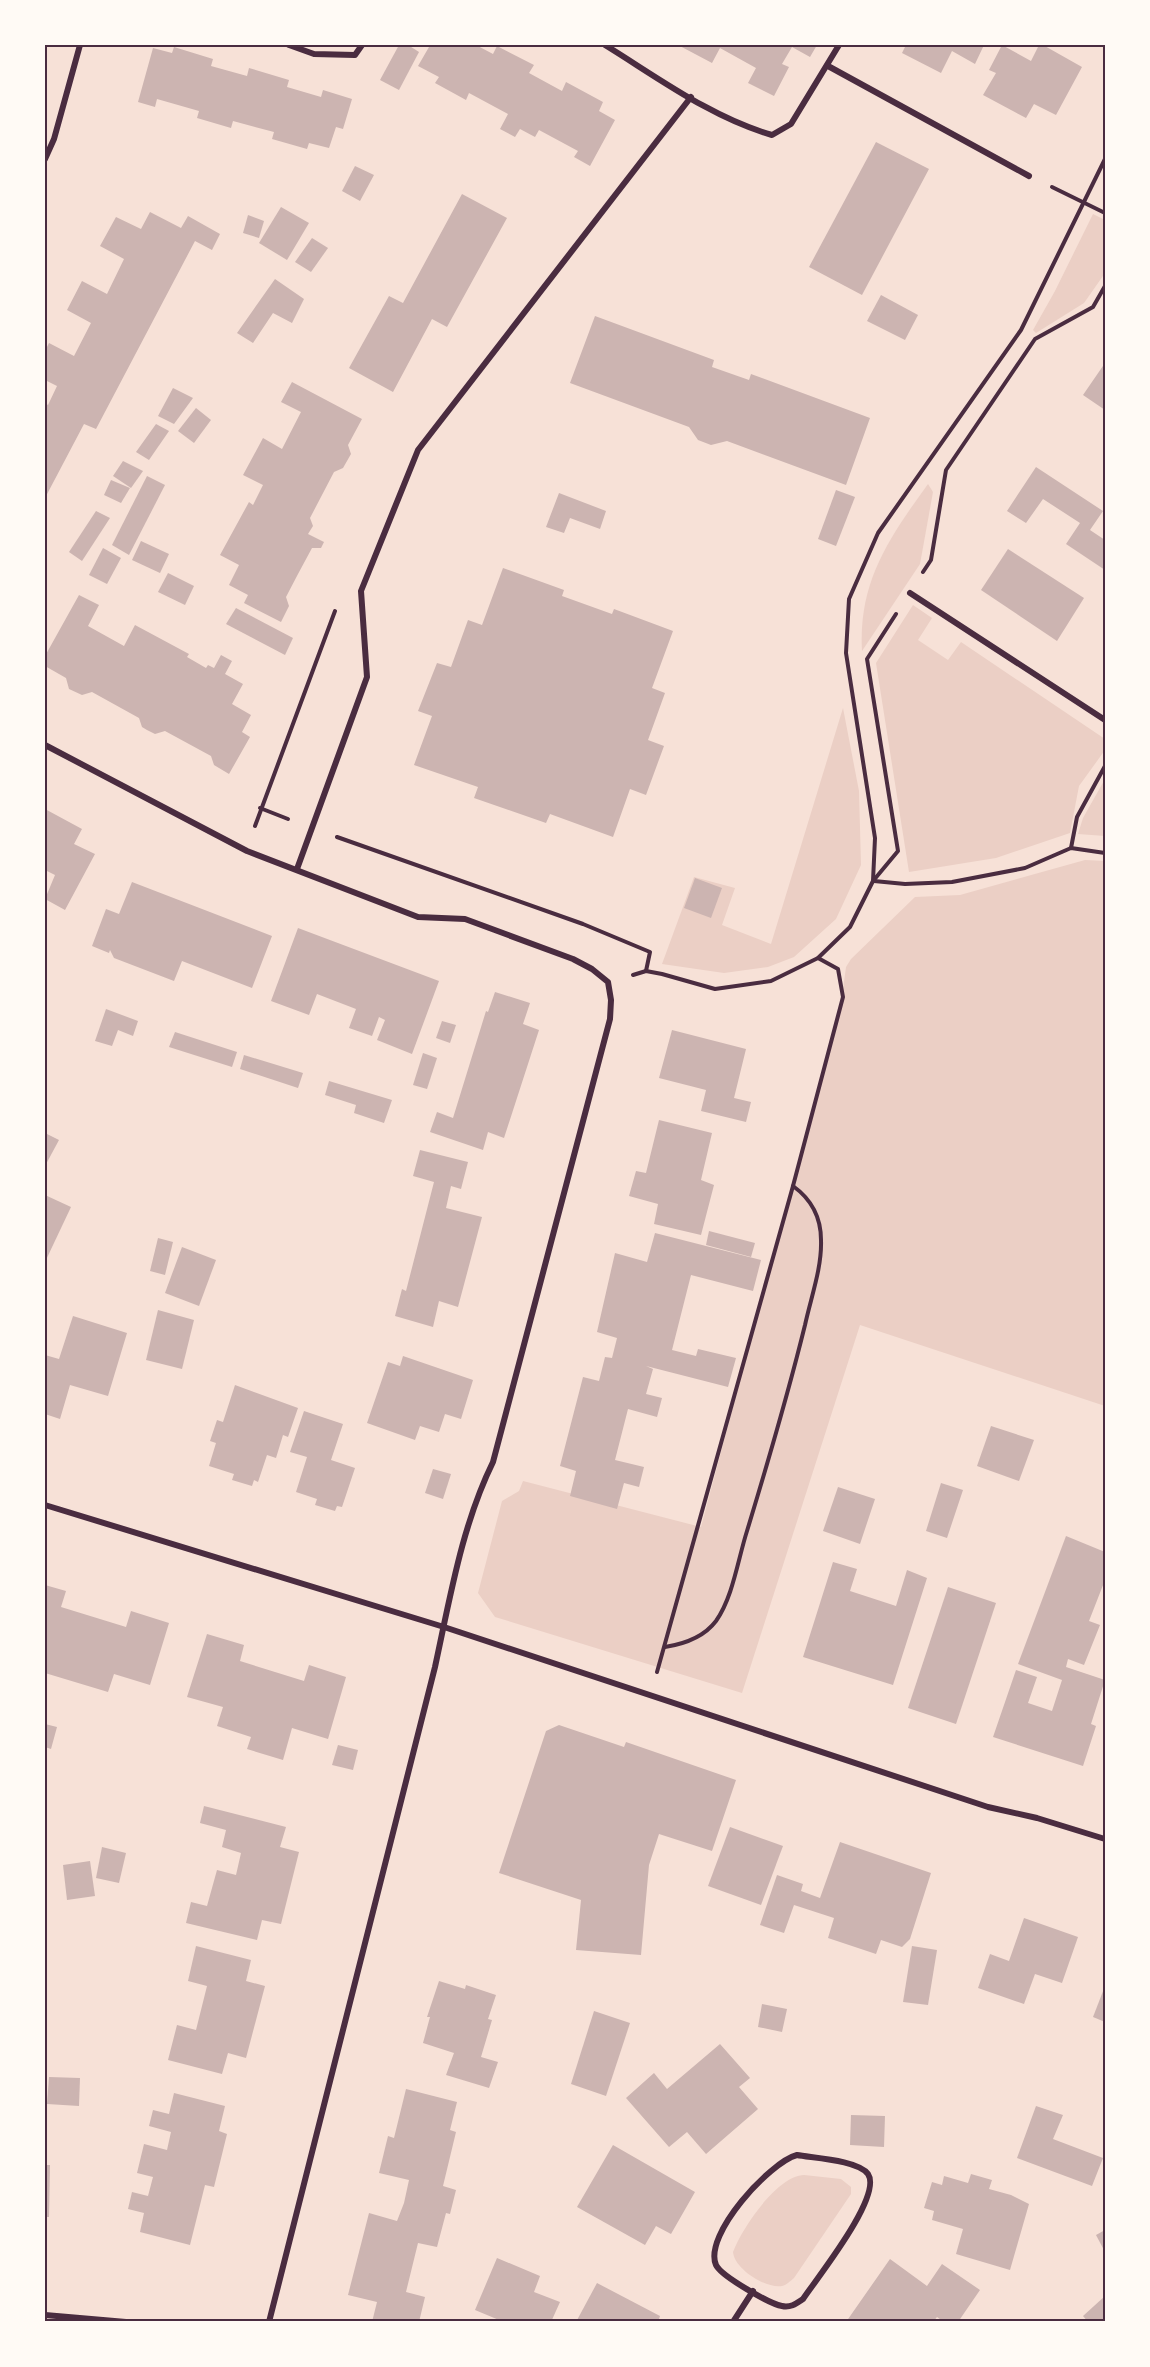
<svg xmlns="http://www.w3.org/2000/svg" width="1150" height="2367" font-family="Jost,sans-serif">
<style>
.green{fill:#ebcfc5}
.building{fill:#ccb4b1}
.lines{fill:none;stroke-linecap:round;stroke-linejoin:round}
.path{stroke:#4a2c40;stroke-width:4}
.minor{stroke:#4a2c40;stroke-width:6}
.neatline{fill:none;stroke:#4a2c40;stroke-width:2}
</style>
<rect width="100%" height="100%" fill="#f7e1d7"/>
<g class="green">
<path d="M1093,214L1105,220V273L1084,303L1036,333L1033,330L1055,291Z"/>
<path d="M928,484L933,492L920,564L862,651C858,582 889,538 928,484Z"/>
<path d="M913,605L932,618L918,640L948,660L961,642L1105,739V750L1079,786L1070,833L996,858L909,872L876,663Z"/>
<path d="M843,708L859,791L861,865L836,919L794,957L768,967L724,973L662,964L694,877L735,888L722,925L771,944Z"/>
<path d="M1105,779V836L1078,834L1083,818Z"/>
<path d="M1085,860L1105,861V1406L860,1325L742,1693L495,1617L478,1593L502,1501L519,1491L523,1481L701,1527L842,997L846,967L851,959L915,897L960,895Z"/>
<path d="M804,2175L841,2179L851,2187V2194L794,2278C790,2281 787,2285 782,2286C765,2289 734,2268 733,2252C742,2228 777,2176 804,2175Z"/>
</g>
<g class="building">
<path d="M399,45H408L419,52L399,90L380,80Z"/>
<path d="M425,45H476L493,54L497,46L534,65L529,73L562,91L566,82L603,102L599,111L615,120L590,166L574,157L578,151L539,130L535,137L520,129L515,137L500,129L508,114L469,93L466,100L435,83L439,77L418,66L429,47Z"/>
<path d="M678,45H817L810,57L792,47L782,64L789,67L774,96L748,83L756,68L720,48L712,63Z"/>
<path d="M906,45H984L975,64L952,51L941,73L902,53Z"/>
<path d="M1002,45L1031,61L1039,45H1043L1082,67L1056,115L1034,104L1026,118L983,95L996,73L989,70Z"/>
<path d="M174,47L213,59L211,66L247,76L249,68L289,80L287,87L321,97L323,90L352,99L343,129L336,127L329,148L309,143L307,149L272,139L274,132L233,121L231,128L197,118L199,111L157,99L155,107L138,102L153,48L172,53Z"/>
<path d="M876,142L929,169L862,295L809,267Z"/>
<path d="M355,166L374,175L360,201L342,191Z"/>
<path d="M462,194L507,218L447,327L432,319L393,392L349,368L389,296L403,303Z"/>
<path d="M281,207L309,223L287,260L259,243Z"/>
<path d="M150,212L181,228L188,216L220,234L212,250L195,241L96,429L84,424L45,498V403L48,405L57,386L45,380V351L49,343L74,356L91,323L67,310L82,281L107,294L124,259L100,246L116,217L141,229Z"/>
<path d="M248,215L264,221L259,238L243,233Z"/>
<path d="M312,238L328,248L311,272L295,262Z"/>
<path d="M275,279L304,299L292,323L273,313L253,343L237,333Z"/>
<path d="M881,295L918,315L905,340L867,321Z"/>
<path d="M595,316L714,360L712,367L749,380L751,374L870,418L846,485L727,441L711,445L698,440L689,427L570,383Z"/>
<path d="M1105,363V410L1083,395Z"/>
<path d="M292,382L362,419L348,445L351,454L343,468L334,472L310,518L313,526L308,534L324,542L321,548H312L298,574L286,597L289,606L281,622L244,603L248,595L229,585L239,565L220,555L249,502L253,505L263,485L243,475L263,438L282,449L301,412L281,402Z"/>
<path d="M173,388L193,398L174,424L158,416Z"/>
<path d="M196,408L211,420L194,443L178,431Z"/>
<path d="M156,424L169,431L149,460L136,452Z"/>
<path d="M123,461L143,471L131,488L113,476Z"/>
<path d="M1036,467L1103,511L1090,530L1105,540V570L1066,544L1080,523L1043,499L1026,523L1007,511Z"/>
<path d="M147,476L165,485L129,555L112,545Z"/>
<path d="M111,480L130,488L121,503L104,495Z"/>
<path d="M836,490L855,497L836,546L818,539Z"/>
<path d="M559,493L606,511L600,529L570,518L564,533L546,527Z"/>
<path d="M96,511L110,518L82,561L69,552Z"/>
<path d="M141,541L169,554L160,573L132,560Z"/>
<path d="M103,548L121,558L107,584L89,575Z"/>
<path d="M1008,549L1084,598L1057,641L981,590Z"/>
<path d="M503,568L564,590L562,596L612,614L614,609L673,631L652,688L665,693L648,740L664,746L646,795L630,789L613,837L550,814L546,823L474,798L478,787L414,765L432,716L418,711L437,663L451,667L468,620L482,625Z"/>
<path d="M168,573L194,586L185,605L158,592Z"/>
<path d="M79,595L99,605L88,626L124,646L135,625L189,654L187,657L206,668L208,665L214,668L221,655L232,661L225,674L243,684L232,704L251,715L242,732L250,737L229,774L214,765L211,756L165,731L155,734L147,730L142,727L139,718L92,692L82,695L69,689L66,678L45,666V656Z"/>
<path d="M236,608L293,638L285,655L226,624Z"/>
<path d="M45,809L82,829L74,844L95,854L65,910L45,899L55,875L45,870Z"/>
<path d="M695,878L722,888L711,918L684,908Z"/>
<path d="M132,882L272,936L252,988L182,961L174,981L114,958L110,950L109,953L92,946L106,909L119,914Z"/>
<path d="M298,928L439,981L412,1054L377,1040L385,1020L379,1017L372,1036L349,1028L356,1009L317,994L309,1015L271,1001Z"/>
<path d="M495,992L530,1003L523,1024L539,1030L504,1138L488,1132L483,1150L430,1132L437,1112L453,1118L486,1011L488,1012Z"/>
<path d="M106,1009L138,1021L133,1036L118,1030L112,1046L95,1041Z"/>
<path d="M442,1021L456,1025L450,1043L436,1038Z"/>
<path d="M672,1030L746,1049L734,1098L751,1102L746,1122L701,1111L706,1090L659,1078Z"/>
<path d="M175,1032L237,1052L232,1067L169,1047Z"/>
<path d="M423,1053L437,1058L427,1089L413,1085Z"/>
<path d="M244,1055L303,1073L298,1088L240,1069Z"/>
<path d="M329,1081L392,1100L384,1123L354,1113L356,1105L325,1095Z"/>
<path d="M659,1120L712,1133L701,1180L714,1185L701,1235L654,1224L658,1204L629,1196L636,1171L646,1173Z"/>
<path d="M45,1133L59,1140L45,1166Z"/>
<path d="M420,1150L468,1162L461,1189L451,1186L446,1208L482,1217L458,1307L439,1301L433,1327L395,1316L402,1289L406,1291L434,1182L413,1176Z"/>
<path d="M45,1195L71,1207L45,1262Z"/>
<path d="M709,1231L755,1243L751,1257L706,1245Z"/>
<path d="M655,1233L761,1260L753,1291L691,1275L672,1350L696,1356L698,1349L736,1358L728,1387L646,1366L653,1369L646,1394L662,1398L657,1417L628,1409L615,1460L644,1467L639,1487L624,1483L617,1509L570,1496L576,1471L560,1466L583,1377L599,1381L605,1357L612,1358L617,1338L597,1332L615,1253L647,1262Z"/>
<path d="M158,1238L173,1242L165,1275L150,1271Z"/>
<path d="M182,1247L216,1260L199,1306L165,1293Z"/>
<path d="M158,1310L194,1320L182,1369L146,1360Z"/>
<path d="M73,1316L127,1333L108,1396L70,1385L60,1419L45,1414V1355L59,1359Z"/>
<path d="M403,1356L473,1380L461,1419L445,1414L439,1432L420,1426L415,1440L367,1423L388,1362L400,1366Z"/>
<path d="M235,1385L298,1408L288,1437L283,1435L276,1458L267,1455L258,1482L254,1480L252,1486L232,1480L234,1474L209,1466L216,1443L210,1441L217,1420L223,1422Z"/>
<path d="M304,1411L343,1424L331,1460L355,1468L342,1507L337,1506L335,1511L315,1505L317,1499L296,1492L307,1457L290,1452Z"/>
<path d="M991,1426L1034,1440L1019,1481L977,1466Z"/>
<path d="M433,1469L451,1474L443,1499L425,1493Z"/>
<path d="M941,1483L963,1490L947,1538L926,1531Z"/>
<path d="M838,1487L875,1499L860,1544L823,1531Z"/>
<path d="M1066,1536L1105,1552V1580L1089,1621L1100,1625L1084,1665L1068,1659L1066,1667L1105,1680L1091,1724L1096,1726L1083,1766L993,1737L1016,1670L1037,1677L1028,1703L1052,1711L1062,1680L1018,1664Z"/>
<path d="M833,1562L857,1569L850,1591L896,1606L907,1570L927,1578L893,1685L803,1657Z"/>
<path d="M45,1585L66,1591L61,1607L126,1627L131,1611L169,1623L150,1685L114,1674L108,1692L45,1673Z"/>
<path d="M948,1587L996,1603L956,1724L908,1708Z"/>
<path d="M207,1634L244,1645L240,1661L304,1681L309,1665L346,1677L328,1739L292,1728L283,1760L247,1749L251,1737L217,1726L223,1707L187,1697Z"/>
<path d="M45,1724L57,1727L51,1749L45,1747Z"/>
<path d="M559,1725L624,1747L626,1742L736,1780L712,1851L659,1834L649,1865L641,1955L576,1950L581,1900L499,1873L546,1731Z"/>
<path d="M338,1745L358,1750L353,1770L332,1765Z"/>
<path d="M204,1806L286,1827L280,1847L299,1852L281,1924L262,1920L257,1940L186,1923L191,1902L207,1906L217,1870L236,1875L241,1853L222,1847L226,1830L200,1823Z"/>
<path d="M730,1827L783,1846L761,1905L708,1886Z"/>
<path d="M840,1842L931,1873L910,1939L902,1947L881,1940L876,1954L828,1938L834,1918L794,1905L784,1933L760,1925L777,1875L803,1884L801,1891L820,1898Z"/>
<path d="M102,1847L126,1853L119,1883L96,1878Z"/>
<path d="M90,1861L95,1896L67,1900L63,1865Z"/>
<path d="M1024,1918L1078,1937L1062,1983L1035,1974L1024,2004L978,1988L990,1954L1009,1961Z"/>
<path d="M196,1946L251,1960L246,1981L265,1986L246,2058L228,2053L222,2074L168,2060L177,2025L196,2030L207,1986L188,1981Z"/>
<path d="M912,1946L937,1950L928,2005L903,2002Z"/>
<path d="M439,1981L465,1989L466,1985L496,1995L488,2019L492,2020L481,2057L498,2062L489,2088L446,2075L454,2053L423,2043L430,2017H427Z"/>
<path d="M1105,1986V2022L1093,2017Z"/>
<path d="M762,2004L787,2009L782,2032L758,2027Z"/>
<path d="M594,2011L630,2023L606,2096L571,2084Z"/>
<path d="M720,2044L750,2078L739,2087L758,2109L706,2154L687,2132L669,2147L626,2098L654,2073L667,2089Z"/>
<path d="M49,2077L80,2078L79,2106L47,2104Z"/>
<path d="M406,2089L457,2102L450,2130L456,2132L443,2186L456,2190L450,2214L446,2213L437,2247L418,2243L406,2292L425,2297L419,2322H372L377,2302L348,2295L369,2213L397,2221L404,2203L409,2180L379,2173L388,2136L394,2138Z"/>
<path d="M174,2093L225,2106L219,2131L227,2134L214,2187L205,2185L190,2245L140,2232L144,2213L128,2209L132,2192L148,2196L153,2177L137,2173L144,2144L167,2150L171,2132L149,2126L153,2110L169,2114Z"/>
<path d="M1036,2106L1063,2115L1053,2139L1103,2158L1092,2186L1017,2158Z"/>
<path d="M851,2115L885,2116L884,2147L850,2145Z"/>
<path d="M613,2145L695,2192L671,2234L656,2226L645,2245L577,2207Z"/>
<path d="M45,2165H50L49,2217H45Z"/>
<path d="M971,2174L992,2180L989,2189L1011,2195L1029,2204L1010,2270L956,2254L963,2229L932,2220L934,2211L924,2208L932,2182L942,2185L944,2176L968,2183Z"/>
<path d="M1105,2230V2252L1096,2235Z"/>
<path d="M497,2258L540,2276L534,2292L560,2302L551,2322H498L499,2320L475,2310Z"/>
<path d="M890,2259L927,2286L942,2264L980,2290L958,2322H944L937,2317L933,2322H846Z"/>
<path d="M597,2283L660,2316L658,2322H576Z"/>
<path d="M1105,2296V2322H1088L1083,2316Z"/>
</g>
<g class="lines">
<g class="path">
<path d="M1052,187L1105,213"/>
<path d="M923,572L931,560L946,470L1035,339L1093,307L1105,286"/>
<path d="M260,808L288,819"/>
<path d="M255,826L335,611"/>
<path d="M337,837L583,924L650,952L646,971"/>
<path d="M1071,848L1077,817L1105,766"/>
<path d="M873,881L898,851L867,659L896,614"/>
<path d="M874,881L905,884L952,882L1025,868L1071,848L1105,853"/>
<path d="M633,975L646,971L662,974L715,989L771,981L818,958L850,927L873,881L875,838L846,653L849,599L878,533L1021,330L1105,159"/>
<path d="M665,1647C684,1644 704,1637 716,1621C733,1597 738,1559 747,1531C768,1462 788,1394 805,1325C811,1297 822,1268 821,1240C821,1216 811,1199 793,1186"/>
<path d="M657,1672L793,1186L843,997L838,969L818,958"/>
</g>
<g class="minor">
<path d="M289,45L314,54L355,55L362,45"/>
<path d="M605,45C657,77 712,118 772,135L791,124L839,45"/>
<path d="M828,66L1029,176"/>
<path d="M45,159L54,139L80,45"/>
<path d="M910,593L1105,720"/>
<path d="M45,745L247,851L418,917L465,919L573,959L592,969L608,982L611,1000L610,1019L493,1462C462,1525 450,1598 435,1667L269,2322"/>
<path d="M297,869L367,677L361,591L418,450L691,97"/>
<path d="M45,1505L444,1627L988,1807L1037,1818L1105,1839"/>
<path d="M797,2155C813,2158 858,2160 868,2174C883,2196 817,2278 803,2299C797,2303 791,2308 782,2306C770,2304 721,2276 716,2265C703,2235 770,2162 797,2155Z"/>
<path d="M45,2315L126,2322"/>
<path d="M733,2322L753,2291"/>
</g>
</g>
<rect width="1150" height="2367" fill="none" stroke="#fffaf5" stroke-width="93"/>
<rect x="46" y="46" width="1058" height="2274" class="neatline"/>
</svg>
